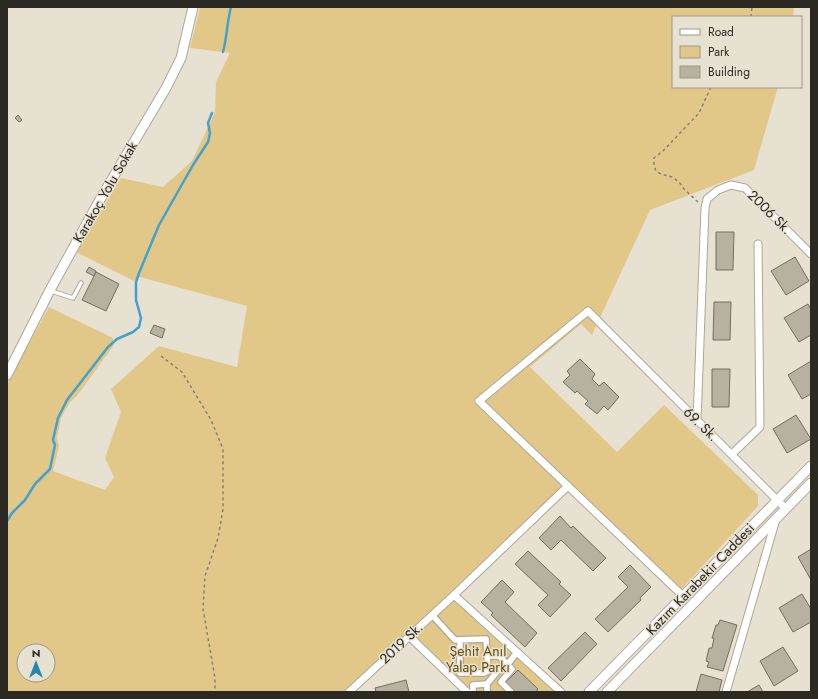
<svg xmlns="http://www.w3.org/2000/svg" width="818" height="699" font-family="Jost,sans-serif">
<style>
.green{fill:#e2c888;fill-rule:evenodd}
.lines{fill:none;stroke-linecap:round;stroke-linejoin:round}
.stream{stroke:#44a1cd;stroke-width:2.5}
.building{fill:#b7b1a2;stroke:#746e60}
.service-casing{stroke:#aea798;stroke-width:5.5}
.pedestrian-casing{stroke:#aea798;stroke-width:8}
.minor-casing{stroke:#aea798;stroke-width:9}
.tertiary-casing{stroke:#aea798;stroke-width:11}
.path{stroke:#868177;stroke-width:1.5;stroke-dasharray:3 3;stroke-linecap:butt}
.service{stroke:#fff;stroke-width:3.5}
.pedestrian{stroke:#fff;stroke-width:5.5}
.minor{stroke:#fff;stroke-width:7}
.tertiary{stroke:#fff;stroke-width:9}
.labels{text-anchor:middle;stroke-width:3;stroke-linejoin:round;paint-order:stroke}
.street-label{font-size:14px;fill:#2c2923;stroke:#e7e1d1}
.park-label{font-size:14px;fill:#624d0b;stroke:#e7e1d1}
</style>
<rect width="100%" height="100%" fill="#e7e1d1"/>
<path class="green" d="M200,7H794L793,17H673V87H778L754,170L650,210L592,335L581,324L530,367L617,452L664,405L758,495V506L679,592L568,486L454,595L561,692H464L409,636L344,692H7V384L49,307L113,338L114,345L77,396L70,402L61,418L57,438L59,446L53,471L105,490L114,477L105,458L121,412L111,389L159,346L237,367L247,306L140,277L134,281L76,252L121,178L163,187L192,161L215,112L216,82L230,53L190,48ZM24,651H48V675H24Z"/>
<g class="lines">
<g class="stream">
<path d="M223,52C227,37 227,22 231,7"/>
<path d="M7,521L12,513L25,500L35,484L50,469L55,445L53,440L58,418L67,400L108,347L117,339L133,332L139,327L141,318L136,300V282L139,273L159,225L193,165L208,142L210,133L208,123L212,113"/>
</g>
</g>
<g class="building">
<path d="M18,115L22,120L19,122L15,118Z"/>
<path d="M716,232H734L733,270H716Z"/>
<path d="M795,257L809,281L786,295L771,271Z"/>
<path d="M89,267L96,271L94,276L86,272Z"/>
<path d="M96,272L119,284L106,311L82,300Z"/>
<path d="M714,302H731L730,340H713Z"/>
<path d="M808,304L811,310V335L799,342L784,318Z"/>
<path d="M154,325L165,329L162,338L150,333Z"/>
<path d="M580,359L595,374L592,379L599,386L604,382L619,397L608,410L604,406L597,414L585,404L588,401L577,391L575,393L563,382L570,375L567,371Z"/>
<path d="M811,361V394L802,399L788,375Z"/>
<path d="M712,369H730L729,407H712Z"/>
<path d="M796,415L811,439L787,453L773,429Z"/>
<path d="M560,516L571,528L573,526L606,558L593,571L561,540L551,550L539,538Z"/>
<path d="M811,549V580L798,557Z"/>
<path d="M528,551L561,582L559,584L571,595L550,617L538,605L548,595L515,564Z"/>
<path d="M630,565L651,587L640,598L641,600L608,632L595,619L628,587L618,577Z"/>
<path d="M502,580L514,592L505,602L537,633L525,647L491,615L493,613L481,602Z"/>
<path d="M802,594L811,609V622L793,632L779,608Z"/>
<path d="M720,620L737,625L723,671L707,667L709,662L706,661L709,648H712L714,638H712L716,625H718Z"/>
<path d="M585,632L597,644L561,681L548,668Z"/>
<path d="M783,647L798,671L774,686L760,661Z"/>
<path d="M518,670L538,689L536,692H516L506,682Z"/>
<path d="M701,674L722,680L719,692H696Z"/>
<path d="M406,680L409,692H376L375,688Z"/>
<path d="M759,685L763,692H747Z"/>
</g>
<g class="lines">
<g class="service-casing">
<path id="service" d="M51,291L73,298L81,283"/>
</g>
<g class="pedestrian-casing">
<g id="pedestrian">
<path d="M432,615L455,640L486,639L488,671L484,673H460V640"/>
<path d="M487,656H499L512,669L501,682L511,692"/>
<path d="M508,664L517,652"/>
<path d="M487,684V692"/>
<path d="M473,692V685L487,684L505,662"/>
</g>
</g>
<g class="minor-casing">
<g id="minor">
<path d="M697,421L705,208L707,199L718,190L731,185L745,188L811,254"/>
<path d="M732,454L760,427L758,244"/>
<path d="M454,595L561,692"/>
<path d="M683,596L479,401L588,311L786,509"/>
<path d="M409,636L467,692"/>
<path d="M349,692L454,595L568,486"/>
<path d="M726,692L776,519"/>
</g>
</g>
<g class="tertiary-casing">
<g id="tertiary">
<path d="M7,375L50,290L102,196L166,88L181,58L193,7"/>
<path d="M589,692L811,466"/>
<path d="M607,692L811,483"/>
</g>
</g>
<g class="path">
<path d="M751,17L752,7"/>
<path d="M698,202L684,189L679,182L672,177L661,174L656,171L654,166V158L663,151L699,113L711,87"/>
<path d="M161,356L182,372L211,420L223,449V509L218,538L205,576L203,609L215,678V692"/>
</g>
<use href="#service" class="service"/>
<use href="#pedestrian" class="pedestrian"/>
<use href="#minor" class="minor"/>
<use href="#tertiary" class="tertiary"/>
</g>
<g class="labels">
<g class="street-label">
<text transform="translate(105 192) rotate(-60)" y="5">Karakoç Yolu Sokak</text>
<text transform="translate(770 212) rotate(45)" y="5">2006 Sk.</text>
<text transform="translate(701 424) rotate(44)" y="5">69. Sk.</text>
<text transform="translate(700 579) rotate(-46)" y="5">Kazım Karabekir Caddesi</text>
<text transform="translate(401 643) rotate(-43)" y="5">2019 Sk.</text>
</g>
<g class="park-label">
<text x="478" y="656">Şehit Anıl<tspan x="478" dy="16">Yalap Parkı</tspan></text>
</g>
</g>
<rect width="818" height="699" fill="none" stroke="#2c2923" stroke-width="16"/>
<rect x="672" y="16" width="130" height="72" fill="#e7e1d1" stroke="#9c978b"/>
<rect x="680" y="29" width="20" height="6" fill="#ffffff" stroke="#9c978b"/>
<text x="708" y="36" font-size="12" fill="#2c2923">Road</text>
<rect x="680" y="46" width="20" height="12" fill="#e2c888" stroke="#9c978b"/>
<text x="708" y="56" font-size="12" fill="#2c2923">Park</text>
<rect x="680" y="66" width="20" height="12" fill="#b7b1a2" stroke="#9c978b"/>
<text x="708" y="76" font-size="12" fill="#2c2923">Building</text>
<g transform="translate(36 663)"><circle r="19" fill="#e7e1d1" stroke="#9c978b"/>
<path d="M0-3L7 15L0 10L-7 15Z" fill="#2386b0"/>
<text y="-6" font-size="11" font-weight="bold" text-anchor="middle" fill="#2c2923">N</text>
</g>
</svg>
